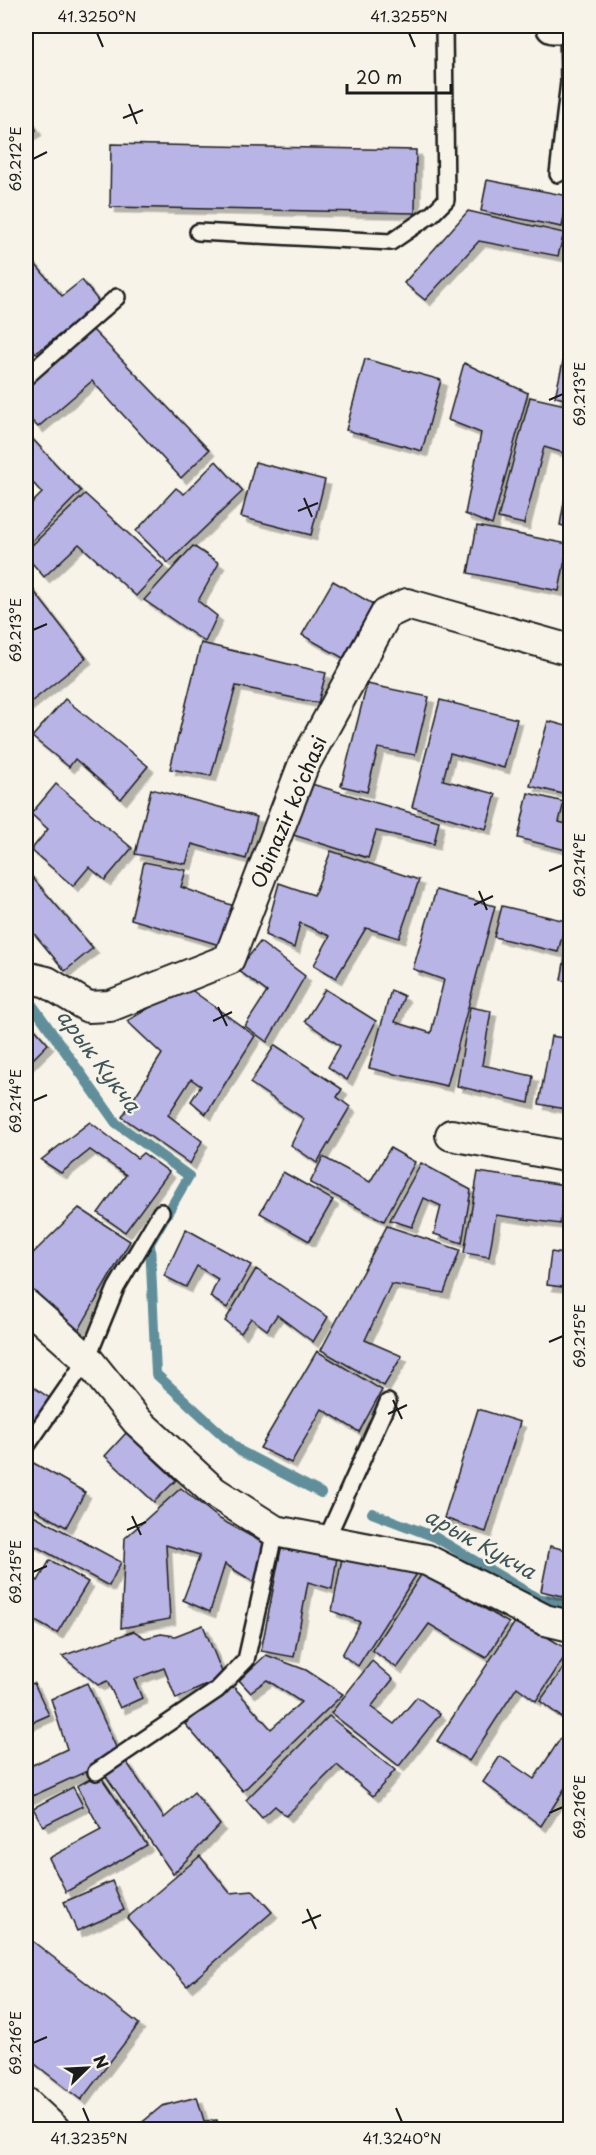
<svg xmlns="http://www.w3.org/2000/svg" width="596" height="2155" font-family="'Playpen Sans',sans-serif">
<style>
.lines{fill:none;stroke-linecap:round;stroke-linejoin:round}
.stream{stroke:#618f9b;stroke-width:10}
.building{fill:#b9b4e6;stroke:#1c1c1c;stroke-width:1.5;filter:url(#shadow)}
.service-casing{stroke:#1c1c1c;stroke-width:20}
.minor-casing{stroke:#1c1c1c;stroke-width:34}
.primary-casing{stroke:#1c1c1c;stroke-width:38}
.service{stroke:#f7f3e8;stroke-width:15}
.minor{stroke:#f7f3e8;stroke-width:30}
.primary{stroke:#f7f3e8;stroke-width:33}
.ticks{fill:none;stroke:#1c1c1c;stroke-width:2}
.labels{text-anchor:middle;stroke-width:4.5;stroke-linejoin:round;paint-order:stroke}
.street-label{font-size:20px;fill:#1c1c1c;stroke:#f7f3e8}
.water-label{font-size:21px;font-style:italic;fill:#3e565b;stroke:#f7f3e8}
.neatline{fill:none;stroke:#1c1c1c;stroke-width:2}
.ticks-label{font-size:15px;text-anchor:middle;fill:#1c1c1c}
</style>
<defs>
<filter id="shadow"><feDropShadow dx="5.5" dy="5.5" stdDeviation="0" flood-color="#0004"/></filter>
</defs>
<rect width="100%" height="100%" fill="#f7f3e8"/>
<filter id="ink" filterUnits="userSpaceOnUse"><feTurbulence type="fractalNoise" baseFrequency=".0167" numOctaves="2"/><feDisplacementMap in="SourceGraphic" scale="12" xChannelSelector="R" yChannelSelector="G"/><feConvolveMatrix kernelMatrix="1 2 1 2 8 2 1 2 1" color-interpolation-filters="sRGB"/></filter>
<g filter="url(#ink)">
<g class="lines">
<g class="stream">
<path d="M26,996L116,1123L189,1176L150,1243L156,1374L240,1451L321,1493"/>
<path d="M372,1513L435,1537L537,1598L570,1604"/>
</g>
</g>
<g class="building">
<path d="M26,114L36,130L26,136Z"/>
<path d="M111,144L416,150L415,213L110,207Z"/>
<path d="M487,180L568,196L562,227L481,211Z"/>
<path d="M468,211L564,233L558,256L479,241L425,300L404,283Z"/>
<path d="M26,253L62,296L82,280L100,303L36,353L26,340Z"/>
<path d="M92,329L209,450L181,478L92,381L38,427L26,415V387Z"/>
<path d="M567,344L570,345V400L555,397Z"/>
<path d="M365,359L441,380L422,451L346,430Z"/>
<path d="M464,363L528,393L492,525L465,514L481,433L448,420Z"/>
<path d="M530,397L570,406V455L544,447L524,524L498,518Z"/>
<path d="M26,432L81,491L26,547V509L42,493L26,475Z"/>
<path d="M216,461L243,491L168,563L136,531L176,488L184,494Z"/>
<path d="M255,462L325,480L311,535L241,517Z"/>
<path d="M570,469V528L560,525Z"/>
<path d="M85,494L164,566L136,596L79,544L44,577L26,556V551Z"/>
<path d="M477,526L568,544L559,591L468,573Z"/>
<path d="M193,546L219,563L198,601L217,616L205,642L144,600Z"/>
<path d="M26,581L86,658L26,706Z"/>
<path d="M333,581L373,604L343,658L302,635Z"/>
<path d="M201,643L326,673L318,703L236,686L211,776L170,769Z"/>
<path d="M367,684L429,697L415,755L378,748L367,792L341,786Z"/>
<path d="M65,699L148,766L121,799L75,759L69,767L32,737Z"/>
<path d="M440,700L517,719L504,768L450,753L443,780L496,794L486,829L412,807Z"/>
<path d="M548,721L570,727V782L568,781L563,794L530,786Z"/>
<path d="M308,783L439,821L434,844L376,831L368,858L290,834Z"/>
<path d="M56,784L132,848L105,880L89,867L73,886L31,850L48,829L31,814Z"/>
<path d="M151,789L257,817L246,859L192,844L186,864L135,854Z"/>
<path d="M528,793L564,802L559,822L570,825V851L518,838Z"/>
<path d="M331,851L419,880L399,938L366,928L336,978L314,965L330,936L300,923L294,948L265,935L279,883L314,895Z"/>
<path d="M144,862L186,870L181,887L234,906L223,946L131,919Z"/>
<path d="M26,870L93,948L65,971L26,924Z"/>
<path d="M436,890L495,906L447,1086L369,1068L391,990L404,996L395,1022L431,1033L444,980L413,969Z"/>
<path d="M502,906L566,921L558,952L494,937Z"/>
<path d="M570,929V982L561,980Z"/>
<path d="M260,942L305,976L267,1042L245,1026L267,992L238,970Z"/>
<path d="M186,986L255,1036L206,1114L191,1101L201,1086L191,1079L168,1115L202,1141L190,1164L122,1117L162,1054L127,1021Z"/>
<path d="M325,989L376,1021L347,1080L328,1067L340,1046L305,1021Z"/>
<path d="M470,1007L491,1011L482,1065L533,1076L529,1103L457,1086Z"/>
<path d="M26,1019L48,1044L26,1066Z"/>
<path d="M551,1036L570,1039V1110L539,1104Z"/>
<path d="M275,1045L342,1089L337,1097L350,1107L317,1163L291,1145L304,1119L250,1083Z"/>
<path d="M90,1122L137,1158L143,1153L169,1172L125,1232L98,1213L126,1175L90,1150L61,1173L41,1160Z"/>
<path d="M390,1148L415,1162L384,1221L310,1183L323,1157L370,1182Z"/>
<path d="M421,1163L471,1190L462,1243L434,1234L441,1206L424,1198L412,1227L390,1220Z"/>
<path d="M283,1172L333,1200L309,1241L260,1213Z"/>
<path d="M478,1172L565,1185L560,1224L496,1215L489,1257L464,1253Z"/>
<path d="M79,1208L130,1241L77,1333L26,1294V1260Z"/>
<path d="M387,1226L460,1250L444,1293L391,1284L365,1340L402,1356L384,1386L321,1350Z"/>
<path d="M186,1229L251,1265L227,1308L210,1297L218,1279L197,1266L186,1287L164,1276Z"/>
<path d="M551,1252L570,1255V1288L547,1285Z"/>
<path d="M256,1269L328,1317L313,1342L277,1315L267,1330L251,1318L241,1333L225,1321Z"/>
<path d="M317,1351L382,1390L359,1432L322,1409L291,1463L260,1448Z"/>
<path d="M26,1382L51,1399L26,1437Z"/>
<path d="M478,1409L520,1422L486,1532L444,1518Z"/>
<path d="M126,1433L176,1480L154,1502L105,1456Z"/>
<path d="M30,1461L85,1492L66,1527L26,1504V1469Z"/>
<path d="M181,1488L220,1519L267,1545L257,1584L225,1564L210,1612L183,1600L200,1555L166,1545L170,1619L121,1628L125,1538Z"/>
<path d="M26,1511L121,1562L109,1586L26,1541Z"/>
<path d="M550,1546L570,1551V1598L541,1591Z"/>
<path d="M281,1549L337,1557L332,1589L308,1582L294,1657L261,1651Z"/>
<path d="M342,1558L418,1572L358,1666L342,1655L360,1622L332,1611Z"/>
<path d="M50,1560L88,1582L57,1633L26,1616V1574L38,1581Z"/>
<path d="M423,1572L509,1623L486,1658L429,1624L397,1668L372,1650Z"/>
<path d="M517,1619L569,1650L536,1701L517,1687L469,1761L437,1741Z"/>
<path d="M203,1625L224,1677L176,1699L164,1668L134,1679L142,1698L120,1708L107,1681L98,1685L62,1656L134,1631L145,1638L161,1634L175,1636Z"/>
<path d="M266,1655L306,1670L343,1694L243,1791L185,1724L233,1686L271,1729L301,1702L267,1680L250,1692L239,1680Z"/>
<path d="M570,1659V1780L541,1826L483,1782L500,1756L534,1779L570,1724L540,1701Z"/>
<path d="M372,1661L393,1679L371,1707L394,1724L417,1697L440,1714L399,1766L331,1713Z"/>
<path d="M34,1683L49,1715L26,1725V1686Z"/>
<path d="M87,1683L120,1756L26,1799V1768L67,1749L51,1699Z"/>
<path d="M329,1716L395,1770L373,1796L337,1765L286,1816L275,1806L262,1818L246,1800Z"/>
<path d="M126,1761L164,1818L194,1792L220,1825L173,1874L103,1772Z"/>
<path d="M99,1774L147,1845L66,1892L49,1858L101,1830L77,1786Z"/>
<path d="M73,1787L83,1806L43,1826L33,1808Z"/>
<path d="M200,1856L230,1893L253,1891L272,1912L187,1986L127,1918Z"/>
<path d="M112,1881L124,1910L77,1931L64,1902Z"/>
<path d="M26,1936L139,2024L81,2100L26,2057Z"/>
<path d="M197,2097L204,2121L217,2120L220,2130H133L162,2106Z"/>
</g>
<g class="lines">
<g class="service-casing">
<g id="service">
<path d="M558,174L569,82L568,26"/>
<path d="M198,232L391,242L432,214L446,200L444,26"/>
<path d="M26,377L117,297"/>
<path d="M26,1447L87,1359L116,1288L161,1212"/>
<path d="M326,1540L388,1402"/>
<path d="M96,1772L217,1690L246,1660L275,1531"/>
</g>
</g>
<g class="minor-casing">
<g id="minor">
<path d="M26,977L47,982L88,1007L110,1006L229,959L303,766L386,614L407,604L570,650"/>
<path d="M451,1135L570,1157"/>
<path d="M26,1305L87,1359L137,1421L214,1492L275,1531L427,1560L545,1620L570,1626"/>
<path d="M26,2103L55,2130"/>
</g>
</g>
<g class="primary-casing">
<path id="primary" d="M553,26H570"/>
</g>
<use href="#service" class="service"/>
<use href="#minor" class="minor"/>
<use href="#primary" class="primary"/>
</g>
</g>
<path class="ticks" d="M97,33L103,47M409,33L415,47M129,104L137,124M123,118L143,110M33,159L47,152M549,400L563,394M304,498L312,517M298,511L318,503M33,630L47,624M549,871L563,865M479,891L487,910M474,905L493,896M218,1007L227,1026M213,1021L232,1012M33,1101L47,1095M549,1342L563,1336M393,1400L402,1419M388,1414L407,1405M132,1516L141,1535M127,1530L146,1522M33,1572L47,1566M549,1813L563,1807M307,1909L316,1929M302,1923L321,1915M33,2043L47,2037M83,2108L89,2122M396,2108L402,2122"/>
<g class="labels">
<g class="street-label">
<text transform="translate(289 812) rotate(-67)" y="7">Obinazir ko'chasi</text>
</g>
<g class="water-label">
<text transform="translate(98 1061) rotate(53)" y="7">арык Кукча</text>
<text transform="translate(480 1544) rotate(29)" y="7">арык Кукча</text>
</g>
</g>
<rect width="596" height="2155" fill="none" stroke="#f7f3e8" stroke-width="66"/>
<g transform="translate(87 2068) rotate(66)" stroke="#f7f3e8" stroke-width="4.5" paint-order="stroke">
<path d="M0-4.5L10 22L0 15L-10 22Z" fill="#1c1c1c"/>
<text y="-9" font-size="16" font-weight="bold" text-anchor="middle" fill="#1c1c1c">N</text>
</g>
<path d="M347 84v9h104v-9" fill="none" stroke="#1c1c1c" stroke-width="3"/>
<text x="356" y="84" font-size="18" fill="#1c1c1c" stroke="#f7f3e8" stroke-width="4.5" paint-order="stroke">20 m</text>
<rect x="33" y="33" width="530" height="2089" class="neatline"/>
<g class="ticks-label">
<text x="97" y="22">41.3250°N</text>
<text x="409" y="22">41.3255°N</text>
<text transform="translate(16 159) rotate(-90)" y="5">69.212°E</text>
<text transform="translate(580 394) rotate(-90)" y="5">69.213°E</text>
<text transform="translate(16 630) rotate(-90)" y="5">69.213°E</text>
<text transform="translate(580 865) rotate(-90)" y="5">69.214°E</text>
<text transform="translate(16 1101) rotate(-90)" y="5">69.214°E</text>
<text transform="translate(580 1336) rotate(-90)" y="5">69.215°E</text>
<text transform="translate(16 1572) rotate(-90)" y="5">69.215°E</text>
<text transform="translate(580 1807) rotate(-90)" y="5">69.216°E</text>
<text transform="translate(16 2043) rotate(-90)" y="5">69.216°E</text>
<text x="89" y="2144">41.3235°N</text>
<text x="402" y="2144">41.3240°N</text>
</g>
</svg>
